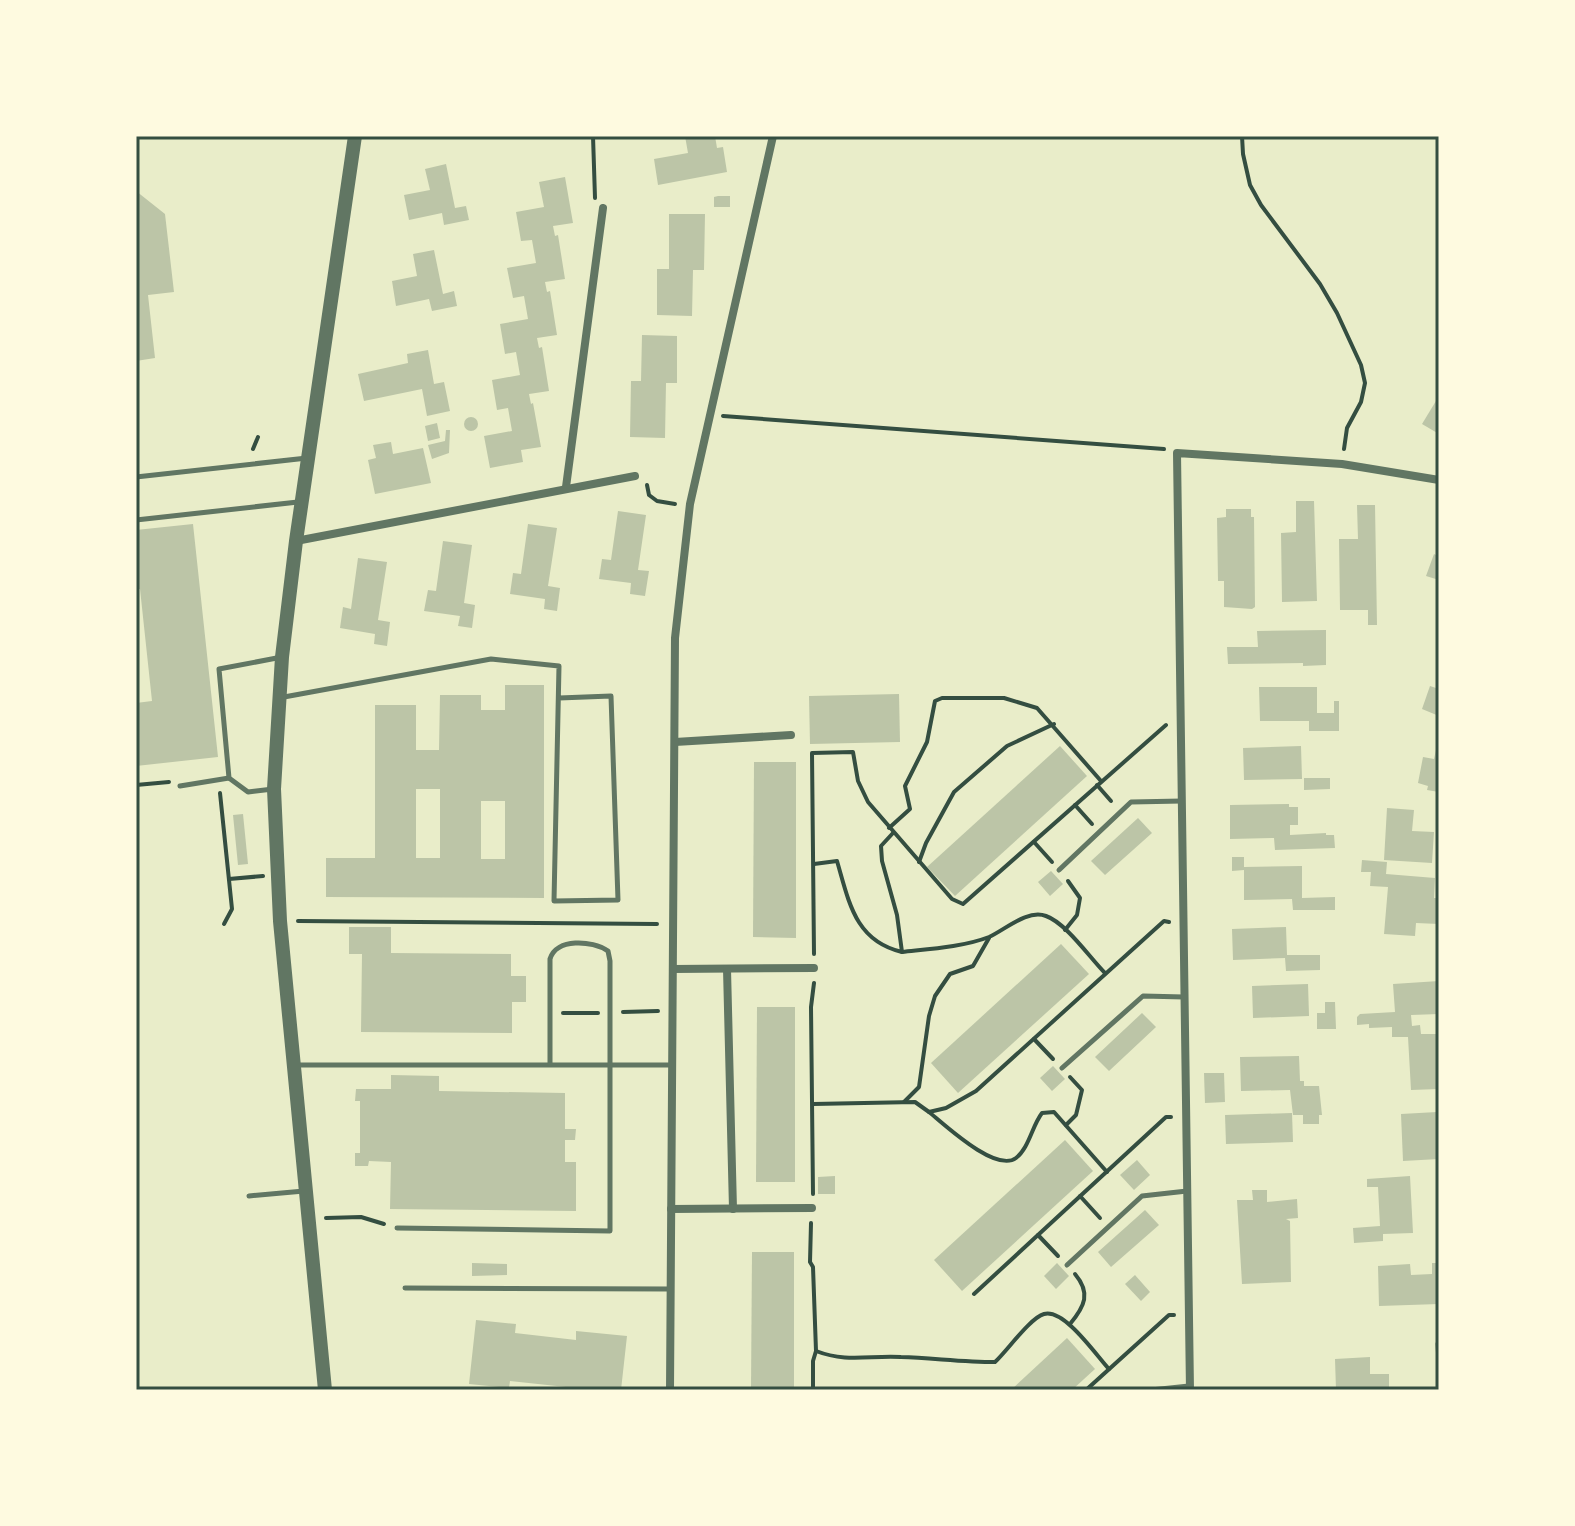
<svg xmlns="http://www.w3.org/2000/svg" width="1575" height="1526" font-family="'IBM Plex Sans',sans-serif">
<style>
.building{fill:#bcc5a7;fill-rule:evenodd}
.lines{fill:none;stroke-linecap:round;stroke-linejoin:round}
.path{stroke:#344e41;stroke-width:4}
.service{stroke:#617663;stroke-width:5}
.minor{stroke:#617663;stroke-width:8}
.tertiary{stroke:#617663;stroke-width:14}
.neatline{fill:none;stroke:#344e41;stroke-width:3}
</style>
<rect width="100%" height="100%" fill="#e9edc9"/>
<g class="building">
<path d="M685,136H715L717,148L723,147L727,172L658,185L654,159L688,153Z"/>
<path d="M446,164L455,208L466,206L469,220L444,225L442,213L409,220L404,195L430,190L425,169Z"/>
<path d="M565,177L573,223L553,226L555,236L558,235L565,279L545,282L547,292L550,291L557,335L537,338L539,348L542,347L549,391L529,394L531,404L533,403L541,447L521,450L523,462L490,468L484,436L512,431L508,408L497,410L492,380L520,375L516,352L505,354L500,324L528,319L524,296L513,298L507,268L536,263L532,240L521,241L516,212L544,207L539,182Z"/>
<path d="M136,191L165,214L174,292L148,295L155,358L136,361Z"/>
<path d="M718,196H730V207H714V197Z"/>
<path d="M669,214H705L704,270H693L692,316L657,315V269H669Z"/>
<path d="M434,250L443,294L454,291L457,306L432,311L429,299L396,306L392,281L417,276L413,254Z"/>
<path d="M642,335L677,336V383H666L665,438L630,437L631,381H641Z"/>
<path d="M428,350L434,384L444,382L450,411L427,416L422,389L364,401L358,374L408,363L407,354Z"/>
<path d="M1439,396V434L1422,424Z"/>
<circle cx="471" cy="424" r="7"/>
<path d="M437,423L440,438L428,441L425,426Z"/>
<path d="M446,430H450L449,453L432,459L428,445L445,441Z"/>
<path d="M391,442L393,454L423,448L431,483L375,494L368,460L376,458L373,445Z"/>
<path d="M1296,501H1314L1317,601L1282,602L1281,533L1296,532Z"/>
<path d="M1357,505H1375L1377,625H1368V610H1340L1339,539H1358Z"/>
<path d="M1226,509H1251V517H1254L1255,607L1252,609L1224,607V581H1218L1217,518L1226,517Z"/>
<path d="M618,511L646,515L638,570L649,571L645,596L630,594L631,583L599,579L602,559L611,560Z"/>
<path d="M193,524L218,757L136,766V703L152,701L140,589H136V530Z"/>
<path d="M528,524L557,528L548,586L560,588L557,611L544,609L545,599L510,594L513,573L521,574Z"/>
<path d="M443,541L472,545L464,603L475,605L472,628L458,626L460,616L424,611L428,590L436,591Z"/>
<path d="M1439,548V580L1426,576L1434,554L1436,555Z"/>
<path d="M358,558L387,562L378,620L390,622L387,646L374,644L375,634L340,628L343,607L351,609Z"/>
<path d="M1326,630V665L1303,666V663L1228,664L1227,647H1258L1257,631Z"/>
<path d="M505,685H544V898L326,897V858H375V705H416V750H439L440,695H481V710H505ZM416,789H440V858H416ZM481,801H505V859H481Z"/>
<path d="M1430,686L1439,689V716L1422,709Z"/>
<path d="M1259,687H1317V713H1334V701H1339V731H1309V721H1260Z"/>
<path d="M899,694L900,742L810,744L809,696Z"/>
<path d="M1438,741H1439V792L1427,790L1428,786L1418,783L1423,757L1434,759Z"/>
<path d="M1060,746L1087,776L955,896L927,867Z"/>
<path d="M1301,746L1302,779L1244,780L1243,748Z"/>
<path d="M754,762H796V938L753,937Z"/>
<path d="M1304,778H1330V789L1304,790Z"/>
<path d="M1289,804V807H1298V825H1290V835L1326,833V835H1334L1335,848L1275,850L1274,838L1230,839V805Z"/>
<path d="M1387,808L1414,810L1412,831L1434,832L1432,863L1384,860Z"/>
<path d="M243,814L248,864L238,865L233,815Z"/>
<path d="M1138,818L1152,833L1105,875L1091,861Z"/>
<path d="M1232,857H1244V867L1302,866V898L1335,897V910H1293L1292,899L1244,900V870L1232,871Z"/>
<path d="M1362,860L1387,862L1386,874L1435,878L1434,898H1439V924L1416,923L1415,936L1384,934L1388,887L1370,886L1371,872H1361Z"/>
<path d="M1051,871L1063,884L1050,896L1038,882Z"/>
<path d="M349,927H391V953L511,954V976H526V1002H512V1033L361,1032L362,954H349Z"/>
<path d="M1286,927L1287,955H1320V970L1286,971L1285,958L1233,960L1232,929Z"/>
<path d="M1061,944L1089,974L958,1093L931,1063Z"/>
<path d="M1439,981V1014L1411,1015L1412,1026L1420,1025L1421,1034H1439V1089L1411,1090L1408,1037H1392V1027L1369,1028V1024L1357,1025V1017L1360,1014L1395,1012L1393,984Z"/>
<path d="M1308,984L1309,1016L1253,1018L1252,986Z"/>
<path d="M1325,1002H1335L1336,1029H1317V1013H1325Z"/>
<path d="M757,1007H795V1182H756Z"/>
<path d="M1142,1013L1156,1027L1109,1071L1095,1057Z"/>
<path d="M1299,1056L1300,1081H1304V1086H1319L1322,1115H1319V1124H1303V1115H1293L1290,1090L1241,1091L1240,1057Z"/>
<path d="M1053,1066L1065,1079L1052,1091L1040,1078Z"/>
<path d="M1204,1073H1224L1225,1102L1205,1103Z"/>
<path d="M391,1075L439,1076V1091L565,1093V1129H576L575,1140H565V1162H576V1211L390,1209L391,1162L369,1161L368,1166H355V1153H360V1101H355L356,1089H391Z"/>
<path d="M1437,1112L1439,1159L1403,1161L1401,1114Z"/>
<path d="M1292,1113L1293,1142L1226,1144L1225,1115Z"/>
<path d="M1065,1140L1093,1171L962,1291L934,1260Z"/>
<path d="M1137,1160L1150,1175L1134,1190L1120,1175Z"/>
<path d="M835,1176V1194H818V1177Z"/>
<path d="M1410,1176L1413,1233L1383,1234V1241L1354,1243L1353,1228L1380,1226L1378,1187H1367V1179Z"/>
<path d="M1252,1190H1267V1202L1297,1199L1298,1218L1286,1219L1290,1221L1291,1282L1242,1284L1237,1200H1253Z"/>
<path d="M1145,1210L1159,1225L1111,1267L1098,1252Z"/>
<path d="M752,1252H794V1390H751Z"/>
<path d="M472,1263L507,1264V1275L472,1276Z"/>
<path d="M1057,1263L1069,1276L1056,1289L1044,1276Z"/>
<path d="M1432,1263H1439V1304L1379,1306L1378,1266L1410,1264L1411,1275L1432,1274Z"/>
<path d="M1135,1275L1150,1292L1141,1301L1125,1284Z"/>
<path d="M476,1320L516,1324L515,1333L576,1340V1331L627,1336L621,1390H566V1387L510,1381L509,1388L469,1384Z"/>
<path d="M1067,1338L1095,1369L1072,1390H1011Z"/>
<path d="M1370,1357V1374H1389V1390H1336L1335,1359Z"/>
</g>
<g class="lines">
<g class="path">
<path d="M593,136L595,198"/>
<path d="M1242,136L1243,154L1250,185L1261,205L1320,284L1337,313L1361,365L1365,383L1361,402L1347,428L1344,449"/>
<path d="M723,416L1164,449"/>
<path d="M253,449L258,437"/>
<path d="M647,485L649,495L657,501L675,504"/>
<path d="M136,785L169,782"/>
<path d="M1097,785L1111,801"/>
<path d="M220,793L232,909L224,924"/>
<path d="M1075,805L1092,824"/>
<path d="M889,828L910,809L905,786L927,742L935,701L942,698H1004L1037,708L1101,781"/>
<path d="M1034,842L1052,862"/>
<path d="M919,862L926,843L954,792L1007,746L1054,724"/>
<path d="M814,864L837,861C849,902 855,941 902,952L897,915L882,861L881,846L893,833"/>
<path d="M229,879L263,876"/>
<path d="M298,921L657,924"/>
<path d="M1065,930L1077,915L1080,898L1068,881"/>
<path d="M902,952C929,949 963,947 989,937C1005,930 1027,909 1046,916C1066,923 1090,958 1105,973"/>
<path d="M814,954L812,753L853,752L858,781L868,802L952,899L963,904L1166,725"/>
<path d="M623,1012L658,1011"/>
<path d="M563,1013H598"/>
<path d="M1034,1039L1053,1059"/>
<path d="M904,1102L919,1087L929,1016L935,996L950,974L973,966L989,938"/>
<path d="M813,1104L915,1102L929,1112L946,1108L976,1091L1164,921L1169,922"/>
<path d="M929,1112C945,1125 996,1173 1016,1158C1029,1148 1032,1126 1042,1113L1054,1112L1107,1172"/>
<path d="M1066,1125L1076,1115L1082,1090L1070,1077"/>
<path d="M813,1194L811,1007L814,983"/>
<path d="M1080,1196L1100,1218"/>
<path d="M326,1218L361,1217L384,1224"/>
<path d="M811,1223L810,1262L813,1267L816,1351L813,1361V1390"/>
<path d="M1038,1235L1058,1256"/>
<path d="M974,1294L1166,1117H1171"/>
<path d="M1070,1324C1085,1306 1091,1293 1075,1274"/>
<path d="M816,1351C847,1363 870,1355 901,1357C933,1358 963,1362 995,1362C1007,1351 1030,1318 1044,1314C1064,1308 1096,1355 1109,1369"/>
<path d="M1086,1390L1169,1315H1174"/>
</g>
<g class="service">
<path d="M136,477L307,458"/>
<path d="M136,520L298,502"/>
<path d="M284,697L491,659L559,666L554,901L618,900L611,696L559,698"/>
<path d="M180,786L229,778"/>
<path d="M273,789L248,792L229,778L219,669L282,657"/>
<path d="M1059,870L1131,802L1182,801"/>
<path d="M297,1065H671"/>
<path d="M1062,1068L1143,996L1184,997"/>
<path d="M249,1196L304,1191"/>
<path d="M397,1228L610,1231V961L608,951C592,940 556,938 550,959V1064"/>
<path d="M1067,1265L1142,1196L1187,1191"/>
<path d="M405,1288L670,1289"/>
<path d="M1438,1344L1439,1361"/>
<path d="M1151,1390L1189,1386"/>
</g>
<g class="minor">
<path d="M566,487L603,208"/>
<path d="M296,541L635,476"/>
<path d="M675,742L791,735"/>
<path d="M673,969L814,968"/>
<path d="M727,969L733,1209"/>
<path d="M671,1209L812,1208"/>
<path d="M670,1390L675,638L690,504L773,136"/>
<path d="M1190,1390L1177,453L1342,464L1439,480"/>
</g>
<path class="tertiary" d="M325,1390L280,921L274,789L282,657L296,541L355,136"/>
</g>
<rect width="1575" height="1526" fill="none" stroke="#fefae0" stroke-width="276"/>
<rect x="138" y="138" width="1299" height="1250" class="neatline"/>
</svg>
